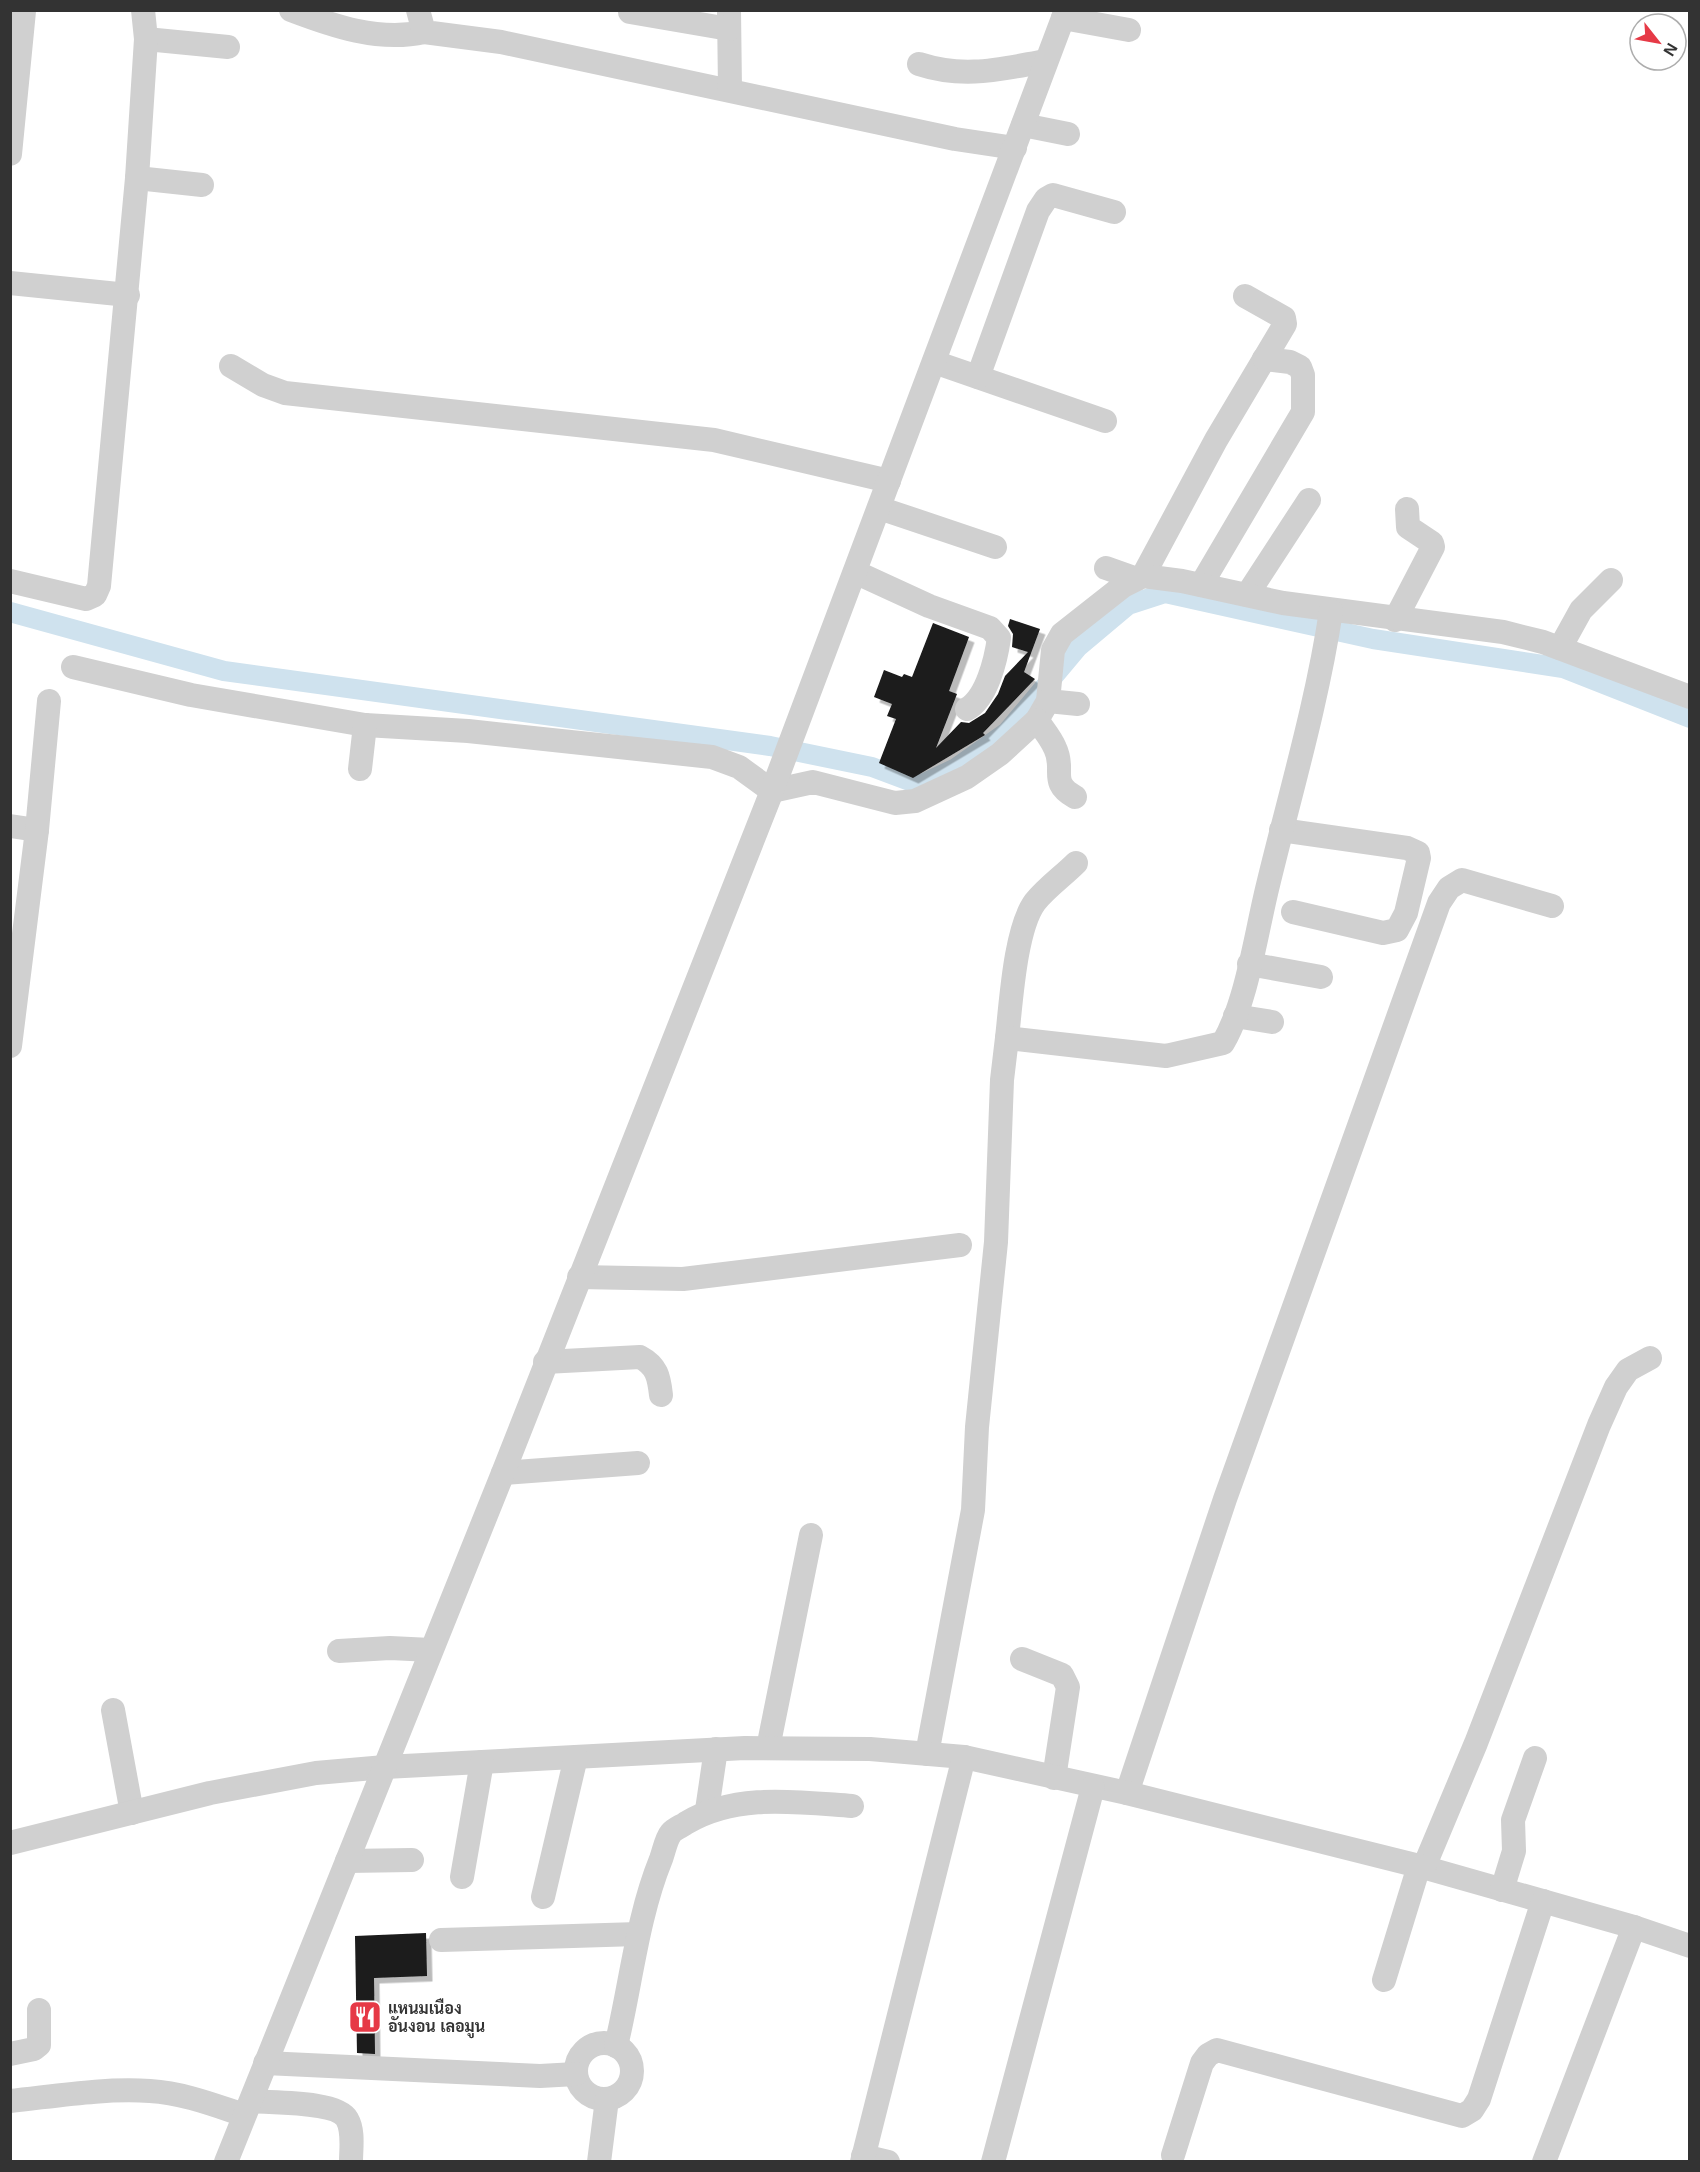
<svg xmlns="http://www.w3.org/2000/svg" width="1700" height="2172" font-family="Arial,Sarabun,sans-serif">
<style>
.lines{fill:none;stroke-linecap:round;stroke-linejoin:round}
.canal{stroke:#cfe2ee;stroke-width:20}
.building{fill:#1a1a1a;filter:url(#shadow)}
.minor{stroke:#d0d0d0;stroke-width:24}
.labels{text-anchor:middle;stroke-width:6;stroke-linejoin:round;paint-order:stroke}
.poi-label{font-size:16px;font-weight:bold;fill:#333;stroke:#fff;text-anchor:start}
</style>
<defs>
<filter id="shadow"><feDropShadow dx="5.5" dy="5.5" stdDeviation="0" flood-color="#0004"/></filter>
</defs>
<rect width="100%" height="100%" fill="#fff"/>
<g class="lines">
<path class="canal" d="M10,612L224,671L770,746L872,767L920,785L956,768L1007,732L1078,647L1128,605L1165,593L1373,639L1563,668L1690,718"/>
</g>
<g class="building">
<path d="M1010,619L1040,629L1024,672L1035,679L983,733L985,735L913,778L879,763L896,719L887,716L892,704L874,697L884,670L902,677L904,674L912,677L933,623L969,637L949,691L957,694L936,748L961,722L969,723L985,713L998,694L1005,676L1028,652L1012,647L1013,634L1008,626Z"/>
<path d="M426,1933L427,1976L374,1978L375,2054L357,2053L355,1936Z"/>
</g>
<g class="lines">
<g class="minor">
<path d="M291,10C333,26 379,42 424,32"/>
<path d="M418,10L424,32L501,42L955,139L1015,148"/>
<path d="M729,10L730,90"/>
<path d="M630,12L729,29"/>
<path d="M1063,18L1129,30"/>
<path d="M146,39L228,47"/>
<path d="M919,64C965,79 1000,69 1046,61"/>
<path d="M1023,125L1068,134"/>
<path d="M10,154L24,11"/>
<path d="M137,178L202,185"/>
<path d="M10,283L128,295"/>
<path d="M934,362L1105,421"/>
<path d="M231,366L263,385L285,393L714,440L889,481"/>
<path d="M978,377L1038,211L1046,199L1053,195L1114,212"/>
<path d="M879,508L995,547"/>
<path d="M1106,568L1137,579"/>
<path d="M855,572L929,606L990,628L999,638C996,659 987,698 967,709"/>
<path d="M1143,576L1216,440L1285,324L1284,318L1245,296"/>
<path d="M10,581L86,599L95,595L99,586L137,178L146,39L143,10"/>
<path d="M1201,585L1303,412V375L1300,367L1290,362L1264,359"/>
<path d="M1247,595L1309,500"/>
<path d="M1395,620L1433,547L1432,543L1408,527L1407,509"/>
<path d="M1560,648L1581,610L1611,580"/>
<path d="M73,667L191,695L365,725L468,731L712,757L739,767L772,791L813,782L895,803L915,801L967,777L1000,754L1037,720L1048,701L1053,650L1062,634L1123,586L1143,576L1182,581L1283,603L1503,632L1543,642L1690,697"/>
<path d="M1048,701L1078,704"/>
<path d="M1037,720C1043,729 1051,738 1055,748C1066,770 1048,782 1075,797"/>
<path d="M360,769L365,725"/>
<path d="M10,826L37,830"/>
<path d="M1281,830L1407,848L1418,853L1419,858L1406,913L1397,930L1383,933L1293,912"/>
<path d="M1249,964L1321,977"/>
<path d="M1235,1016L1272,1022"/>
<path d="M1007,1038C1011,1003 1015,929 1035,902C1046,888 1063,876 1076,863"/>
<path d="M10,1046L37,830L49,701"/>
<path d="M579,1277L683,1279L960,1245"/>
<path d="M545,1362L640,1357C657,1366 659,1377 661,1395"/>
<path d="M503,1473L638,1463"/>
<path d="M339,1651L390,1648L431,1650"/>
<path d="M1022,1659L1062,1675L1068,1687L1054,1778"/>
<path d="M113,1710L132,1813"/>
<path d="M768,1748L811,1535"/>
<path d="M927,1754L973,1510L977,1427L996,1242L1002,1080L1007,1038L1166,1056L1223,1043C1247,1002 1256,933 1268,885C1290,794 1317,704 1331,611"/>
<path d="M1127,1793L1225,1499L1439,903L1449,888L1462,880L1552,906"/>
<path d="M707,1810L716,1749"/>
<path d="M10,1843L210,1793L316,1773L385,1767L745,1748L870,1749L964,1757L1127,1793L1419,1866L1634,1927L1690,1946"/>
<path d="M347,1861L412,1860"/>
<path d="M1424,1867L1476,1743L1599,1425L1616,1387L1628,1370L1650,1358"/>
<path d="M462,1877L482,1762"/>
<path d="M1502,1890L1514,1851L1513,1820L1535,1758"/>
<path d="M543,1897L576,1757"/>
<path d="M441,1940L638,1934"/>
<path d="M1384,1980L1419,1866"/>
<circle cx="604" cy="2071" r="28"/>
<path d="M616,2046C631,1984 637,1918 661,1859C664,1851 666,1839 671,1833C674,1829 682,1826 686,1823C736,1793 796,1802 852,1806"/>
<path d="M10,2054L34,2049L39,2045V2010"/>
<path d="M265,2063L540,2076L576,2074"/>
<path d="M10,2101C57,2096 103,2088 150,2091C183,2093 214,2105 244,2115"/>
<path d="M252,2101C273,2103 337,2101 347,2119C354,2131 351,2148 351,2162"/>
<path d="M1173,2155L1202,2063L1208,2055L1217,2050L1462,2116L1472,2110L1479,2099L1543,1901"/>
<path d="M863,2156L888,2162"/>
<path d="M226,2162L503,1473L772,791L1066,10"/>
<path d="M599,2162L607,2099"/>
<path d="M862,2162L964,1757"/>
<path d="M993,2162L1093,1787"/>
<path d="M1544,2162L1634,1927"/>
</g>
</g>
<defs>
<g id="restaurant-square" transform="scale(1.725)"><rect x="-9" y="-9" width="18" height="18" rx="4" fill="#e63946" stroke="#fff"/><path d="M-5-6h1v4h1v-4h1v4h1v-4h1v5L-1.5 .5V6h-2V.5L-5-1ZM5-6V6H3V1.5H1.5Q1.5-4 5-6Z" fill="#fff"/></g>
</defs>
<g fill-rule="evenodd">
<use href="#restaurant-square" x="365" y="2017"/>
</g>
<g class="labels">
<g class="poi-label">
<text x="388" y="2014">แหนมเนือง<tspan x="388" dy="18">อันงอน เลอมูน</tspan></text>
</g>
</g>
<rect width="1700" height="2172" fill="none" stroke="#333333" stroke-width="24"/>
<g transform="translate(1658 42) rotate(121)"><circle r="28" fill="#ffffff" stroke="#adadad" stroke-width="1.5"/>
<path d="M0-4.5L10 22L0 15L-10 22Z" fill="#e63946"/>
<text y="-9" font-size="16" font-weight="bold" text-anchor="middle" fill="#333333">N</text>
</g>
</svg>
